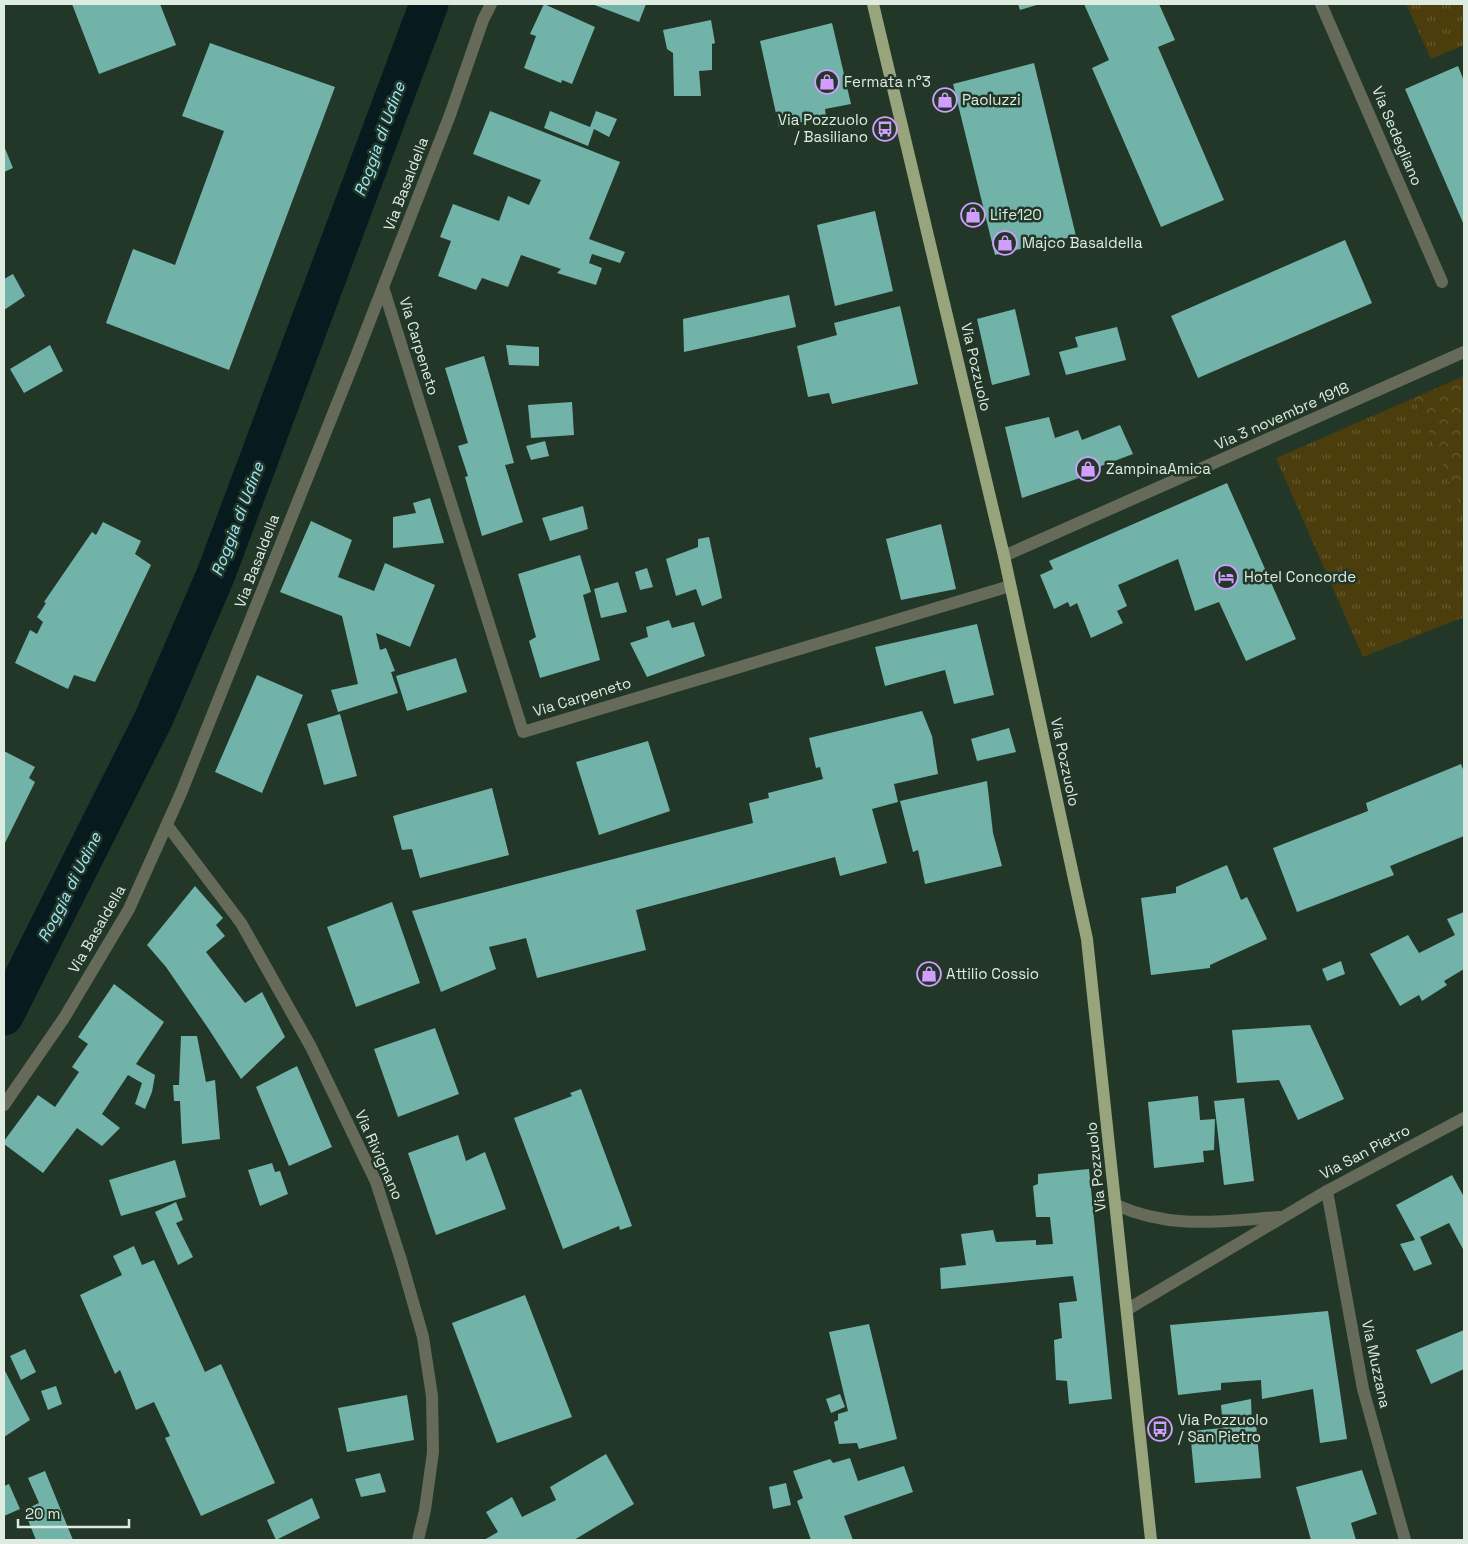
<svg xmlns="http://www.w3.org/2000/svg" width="1468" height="1544" font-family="'Space Grotesk',sans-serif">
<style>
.grass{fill:url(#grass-tufts)}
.park{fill:url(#park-crowns)}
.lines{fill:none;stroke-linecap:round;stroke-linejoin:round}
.canal{stroke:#071b1f;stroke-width:39}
.building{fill:#71b3a9}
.minor{stroke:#656b58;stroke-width:12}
.major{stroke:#97a47c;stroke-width:12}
.labels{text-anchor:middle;stroke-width:5;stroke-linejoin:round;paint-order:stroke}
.poi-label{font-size:15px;fill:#deebe1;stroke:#233729;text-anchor:start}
.street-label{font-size:15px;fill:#deebe1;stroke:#233729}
.water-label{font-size:16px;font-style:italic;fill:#9eeafd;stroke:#233729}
</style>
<defs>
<pattern id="grass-tufts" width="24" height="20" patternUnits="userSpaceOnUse" patternTransform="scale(1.25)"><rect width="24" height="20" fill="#4c3d0d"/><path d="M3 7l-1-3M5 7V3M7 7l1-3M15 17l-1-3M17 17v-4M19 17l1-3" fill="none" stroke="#655930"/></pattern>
<pattern id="park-crowns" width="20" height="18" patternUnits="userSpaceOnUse" patternTransform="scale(1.25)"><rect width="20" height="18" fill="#4c3d0d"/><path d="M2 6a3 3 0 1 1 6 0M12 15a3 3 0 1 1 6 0" fill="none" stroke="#655930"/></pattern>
</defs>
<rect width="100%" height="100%" fill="#233729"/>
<g class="grass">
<path d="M1406,4H1464V45L1431,59Z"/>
<path d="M1414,398L1464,515V617L1363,657L1276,458Z"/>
</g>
<path class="park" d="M1464,376V515L1414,398Z"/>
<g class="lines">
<path class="canal" d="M4,1016L154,718L216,574L429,4"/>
</g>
<g class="building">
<path d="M72,4H160L176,45L99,74Z"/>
<path d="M544,4L595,27L572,84L562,80L561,83L524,68L536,36L530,34Z"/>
<path d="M592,4H646L639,22Z"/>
<path d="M1018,4H1040L1020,10Z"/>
<path d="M1084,4H1159L1175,40L1158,47L1224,200L1161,227L1092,68L1109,60Z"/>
<path d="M711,20L715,43L712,44V70L699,71L701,96H674L673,53L667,49L663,30Z"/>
<path d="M832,23L851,104L825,109L826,117L779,127L760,41Z"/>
<path d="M210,43L335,87L229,370L106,323L133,249L175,265L224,131L182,116Z"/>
<path d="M1034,63L1076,236L995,255L953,84Z"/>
<path d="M1458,66L1464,81V225L1405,89Z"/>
<path d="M490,111L620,162L589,239L625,252L620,263L592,254L589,263L602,268L596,285L557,273L561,269L521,255L508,287L482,278L476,290L438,276L451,241L440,237L453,204L499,221L508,196L529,205L541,180L473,154Z"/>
<path d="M550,111L590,127L596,111L617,119L609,137L594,129L588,146L544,128Z"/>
<path d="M4,146L13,168L4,172Z"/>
<path d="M875,211L893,291L835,306L817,225Z"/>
<path d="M1345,240L1372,303L1198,378L1171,316Z"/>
<path d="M13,274L25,296L4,310V279Z"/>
<path d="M789,295L796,327L684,352L683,319Z"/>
<path d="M900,306L918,384L832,404L829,393L808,397L797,346L837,335L834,323Z"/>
<path d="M1015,309L1030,375L992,385L977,319Z"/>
<path d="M1117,327L1126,360L1066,375L1059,352L1078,347L1075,337Z"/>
<path d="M50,345L63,371L24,393L10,369Z"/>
<path d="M506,345L539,347V366L509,365Z"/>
<path d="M484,356L514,463L505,465L523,522L482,536L465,477L468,476L458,446L468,443L445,368Z"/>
<path d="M572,402L574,435L531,438L528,405Z"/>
<path d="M1049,417L1055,438L1078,430L1082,440L1120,425L1133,454L1093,469L1094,473L1022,498L1005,427Z"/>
<path d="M545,441L549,456L531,460L526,446Z"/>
<path d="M1227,483L1296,639L1246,661L1219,602L1195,611L1178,559L1118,585L1127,606L1117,611L1123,623L1091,638L1077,603L1070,607L1068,602L1054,609L1040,575L1053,569L1049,561Z"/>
<path d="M430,498L444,543L393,548V517L416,513L413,503Z"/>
<path d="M583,506L588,529L550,541L542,518Z"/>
<path d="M311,521L352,540L338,577L374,591L385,563L435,585L410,647L376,633L380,650L386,648L395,671L391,672L398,693L338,712L331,690L358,684L342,616L280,592Z"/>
<path d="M103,522L141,541L135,554L151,565L95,682L74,675L68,689L15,663L30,630L37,634L43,622L37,617L46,603L44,602L92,532L96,535Z"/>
<path d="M941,524L956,589L901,600L886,539Z"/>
<path d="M709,537L722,598L702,606L696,589L676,596L666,559L698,547V539Z"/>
<path d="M580,555L591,592L583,595L600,660L540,678L529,641L536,637L518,574Z"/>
<path d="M647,568L653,587L640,590L635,572Z"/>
<path d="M618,582L627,612L601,618L594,589Z"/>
<path d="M669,620L672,628L694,622L705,656L647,677L630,643L648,637L646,627Z"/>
<path d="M977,624L994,695L954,704L945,670L885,686L875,647Z"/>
<path d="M456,658L467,692L407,711L396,676Z"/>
<path d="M257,675L303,695L262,793L215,772Z"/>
<path d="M922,711L932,736L938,774L894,784L898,802L872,809L887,863L840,876L835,857L636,910L646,950L537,978L526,938L489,947L496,969L441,992L412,911L753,823L749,803L769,798L768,793L823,779L820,767L816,768L809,738Z"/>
<path d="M340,714L357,776L324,785L307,724Z"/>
<path d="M1009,728L1016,752L977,761L971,739Z"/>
<path d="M648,741L670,811L599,835L576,762Z"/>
<path d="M4,751L35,767L29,778L35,782L4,845Z"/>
<path d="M1461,764L1464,772V836L1390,866L1394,875L1297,912L1273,848L1368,811L1366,803Z"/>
<path d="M987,781L993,833L1002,866L925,884L918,850L913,852L900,801Z"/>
<path d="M492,788L509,855L420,878L412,849L402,850L393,816Z"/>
<path d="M1227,865L1241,900L1247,897L1267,939L1210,965V968L1151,975L1141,898L1176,893V887Z"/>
<path d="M195,886L223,918L216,925L225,936L206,952L245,1003L262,992L285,1037L241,1079L208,1028L166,967L147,945Z"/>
<path d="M392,902L420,983L356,1007L327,927Z"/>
<path d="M1464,912V969L1444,981L1447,985L1422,1001L1419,995L1400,1006L1370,954L1408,935L1419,953L1455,935L1447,919Z"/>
<path d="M1341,961L1345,974L1327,981L1322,969Z"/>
<path d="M114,984L164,1022L136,1064L155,1075L152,1092L145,1109L135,1104L142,1083L128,1075L102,1114L120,1128L102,1146L77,1128L43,1173L4,1144V1141L38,1095L55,1107L79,1072L72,1067L88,1044L78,1037Z"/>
<path d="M1310,1025L1344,1099L1298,1120L1279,1080L1237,1083L1232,1030Z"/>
<path d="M435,1028L459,1094L398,1117L374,1049Z"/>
<path d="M181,1036H197L206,1082L215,1080L220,1139L182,1144L180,1101H174L173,1085H179Z"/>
<path d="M297,1066L332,1147L289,1166L256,1087Z"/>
<path d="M581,1089L632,1226L620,1230L619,1226L563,1249L514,1118L572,1096L570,1093Z"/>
<path d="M1198,1096L1200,1120L1215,1119L1214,1150L1203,1151L1204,1162L1154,1168L1148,1102Z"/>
<path d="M1244,1098L1254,1181L1224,1185L1214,1101Z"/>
<path d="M458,1135L466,1161L485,1152L506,1209L436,1235L408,1153Z"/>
<path d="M175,1160L186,1197L121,1216L109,1180Z"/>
<path d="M272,1163L275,1172L280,1171L288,1194L260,1206L248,1170Z"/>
<path d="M1089,1169L1112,1399L1069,1404L1067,1381L1056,1380L1054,1340L1062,1338L1059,1303L1077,1301L1073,1276L941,1289L940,1268L966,1265L961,1234L993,1230L996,1242L1036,1240V1245L1053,1244L1050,1217H1036L1033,1186L1038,1184V1174Z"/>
<path d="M1452,1175L1464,1197V1251L1449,1223L1420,1237L1432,1264L1414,1271L1400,1244L1415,1240L1396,1205Z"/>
<path d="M176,1202L183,1220L176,1223L193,1257L178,1265L155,1212Z"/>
<path d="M134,1246L142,1265L154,1260L205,1372L221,1364L275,1483L201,1516L165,1438L170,1436L154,1402L136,1410L120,1370L115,1374L80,1295L122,1275L113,1256Z"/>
<path d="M525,1295L572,1417L497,1443L452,1323Z"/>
<path d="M1328,1311L1347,1439L1320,1443L1313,1389L1262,1399L1261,1380L1221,1383V1390L1178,1395L1170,1325Z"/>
<path d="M869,1324L897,1439L859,1449L857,1443L839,1444L834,1422L838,1420V1414L848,1411L829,1332Z"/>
<path d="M1464,1330V1369L1431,1384L1416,1350Z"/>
<path d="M25,1349L36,1372L21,1380L10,1356Z"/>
<path d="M4,1369L30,1420L4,1437Z"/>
<path d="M56,1386L62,1404L48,1410L41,1391Z"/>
<path d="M840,1394L845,1407L831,1413L826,1399Z"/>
<path d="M407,1395L414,1440L347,1452L338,1408Z"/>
<path d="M1251,1399L1252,1425L1256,1424L1261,1478L1195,1483L1190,1431L1223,1428L1221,1405Z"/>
<path d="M606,1454L634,1504L574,1540H484L498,1532L486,1512L512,1497L522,1517L556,1500L550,1487Z"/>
<path d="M850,1458L858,1481L904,1466L913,1492L844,1516L853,1540H811L797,1501L803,1498L793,1471L830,1459L833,1463Z"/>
<path d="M1362,1470L1377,1514L1351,1523L1356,1540H1311L1296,1487Z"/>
<path d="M45,1471L73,1540H36L24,1510L39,1503L28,1478Z"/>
<path d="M380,1473L386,1492L361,1497L355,1479Z"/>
<path d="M786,1483L791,1505L773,1509L769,1487Z"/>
<path d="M9,1484L20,1509L4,1516V1486Z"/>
<path d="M312,1498L320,1518L276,1540L267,1520Z"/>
</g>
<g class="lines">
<g class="minor">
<path d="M1321,4L1442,282"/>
<path d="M383,287L523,732L1010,586"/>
<path d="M1004,556L1464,352"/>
<path d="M167,825L241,923L311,1047L376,1182L401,1260L423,1337L432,1396L433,1452L425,1510L418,1540"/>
<path d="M4,1105L64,1018L129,909L181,793L355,359L450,115L483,20L491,4"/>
<path d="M1327,1191L1363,1389L1405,1540"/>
<path d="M1116,1205C1172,1230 1221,1221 1280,1217"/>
<path d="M1128,1309L1327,1191L1464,1118"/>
</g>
<path class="major" d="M873,4L1004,556L1087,939L1151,1540"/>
</g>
<defs>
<g id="shop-ring" transform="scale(1.25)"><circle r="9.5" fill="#233729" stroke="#d19dfe" stroke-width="1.5"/><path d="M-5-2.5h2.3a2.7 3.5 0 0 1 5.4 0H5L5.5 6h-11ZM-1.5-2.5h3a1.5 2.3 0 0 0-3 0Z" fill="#d19dfe"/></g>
<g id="bus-ring" transform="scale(1.25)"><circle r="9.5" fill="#233729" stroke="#d19dfe" stroke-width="1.5"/><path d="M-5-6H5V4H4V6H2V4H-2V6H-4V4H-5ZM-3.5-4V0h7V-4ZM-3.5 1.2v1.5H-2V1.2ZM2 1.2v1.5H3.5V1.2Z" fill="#d19dfe"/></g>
<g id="hotel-ring" transform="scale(1.25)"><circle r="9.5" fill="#233729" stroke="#d19dfe" stroke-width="1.5"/><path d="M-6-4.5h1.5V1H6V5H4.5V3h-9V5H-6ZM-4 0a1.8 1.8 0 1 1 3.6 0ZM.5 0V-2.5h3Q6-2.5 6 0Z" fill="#d19dfe"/></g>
</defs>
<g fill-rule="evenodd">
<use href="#shop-ring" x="827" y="82"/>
<use href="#shop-ring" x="945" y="100"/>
<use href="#bus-ring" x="885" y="129"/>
<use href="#shop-ring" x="973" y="215"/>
<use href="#shop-ring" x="1005" y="243"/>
<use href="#shop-ring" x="1088" y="469"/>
<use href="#hotel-ring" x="1226" y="577"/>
<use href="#shop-ring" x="929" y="974"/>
<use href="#bus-ring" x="1160" y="1429"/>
</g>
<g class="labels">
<g class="poi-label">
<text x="844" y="87">Fermata n°3</text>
<text x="962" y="105">Paoluzzi</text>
<text x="868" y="125" text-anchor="end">Via Pozzuolo<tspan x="868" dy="17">/ Basiliano</tspan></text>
<text x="990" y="220">Life120</text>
<text x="1022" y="248">Majco Basaldella</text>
<text x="1106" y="474">ZampinaAmica</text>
<text x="1244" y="582">Hotel Concorde</text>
<text x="946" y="979">Attilio Cossio</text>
<text x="1178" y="1425">Via Pozzuolo<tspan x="1178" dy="17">/ San Pietro</tspan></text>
</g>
<g class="street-label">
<text transform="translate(1397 136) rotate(67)" y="5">Via Sedegliano</text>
<text transform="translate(406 184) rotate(-69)" y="5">Via Basaldella</text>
<text transform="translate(419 346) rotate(73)" y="5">Via Carpeneto</text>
<text transform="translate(976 367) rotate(77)" y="5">Via Pozzuolo</text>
<text transform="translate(1282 416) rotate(-24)" y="5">Via 3 novembre 1918</text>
<text transform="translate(257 561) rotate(-69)" y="5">Via Basaldella</text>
<text transform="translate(582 697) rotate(-17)" y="5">Via Carpeneto</text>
<text transform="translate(1065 762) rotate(78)" y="5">Via Pozzuolo</text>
<text transform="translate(97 929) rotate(-60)" y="5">Via Basaldella</text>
<text transform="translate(1365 1152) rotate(-28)" y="5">Via San Pietro</text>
<text transform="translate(379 1155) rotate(66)" y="5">Via Rivignano</text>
<text transform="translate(1096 1167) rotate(-96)" y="5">Via Pozzuolo</text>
<text transform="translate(1376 1364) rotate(78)" y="5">Via Muzzana</text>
</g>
<g class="water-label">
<text transform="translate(379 139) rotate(-70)" y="6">Roggia di Udine</text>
<text transform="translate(237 519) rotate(-69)" y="6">Roggia di Udine</text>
<text transform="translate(69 887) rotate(-63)" y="6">Roggia di Udine</text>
</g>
</g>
<rect width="1468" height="1544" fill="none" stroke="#deebe1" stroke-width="10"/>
<path d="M18 1519v8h111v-8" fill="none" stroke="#deebe1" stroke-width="2.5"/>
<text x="25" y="1519" font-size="15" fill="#deebe1" stroke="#233729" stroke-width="4" paint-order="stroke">20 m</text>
</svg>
